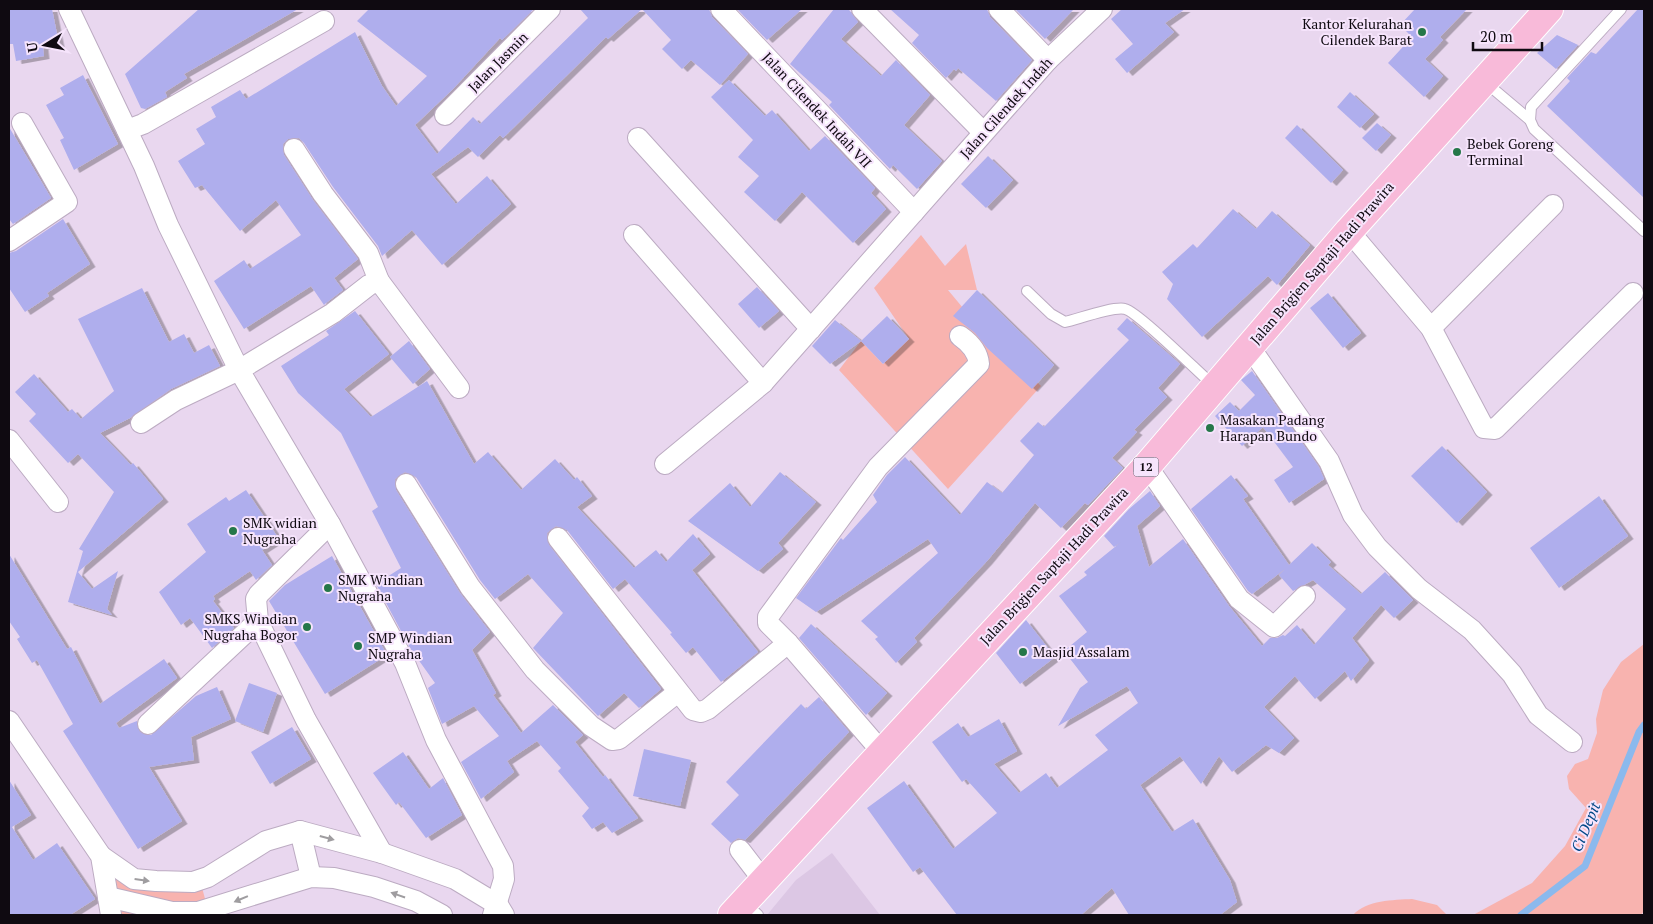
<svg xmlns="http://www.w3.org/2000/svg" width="1653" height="924" font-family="'PT Serif',serif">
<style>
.built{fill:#dcc7e4}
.green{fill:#f8b3af}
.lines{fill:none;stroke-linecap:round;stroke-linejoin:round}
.stream{stroke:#8bb9ed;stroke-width:7}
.building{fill:#afaeed;filter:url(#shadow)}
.service-casing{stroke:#bcabc2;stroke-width:12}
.minor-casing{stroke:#bcabc2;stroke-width:22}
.primary-casing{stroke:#fff;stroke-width:30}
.service{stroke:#fff;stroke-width:10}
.minor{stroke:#fff;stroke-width:20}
.primary{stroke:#f8bad9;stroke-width:28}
.oneway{fill:#9f9da0}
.poi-dot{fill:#257749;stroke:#f6e4fc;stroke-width:2}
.labels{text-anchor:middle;stroke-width:4;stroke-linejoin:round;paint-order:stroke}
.shield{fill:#f6e4fc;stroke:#544b58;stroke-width:1}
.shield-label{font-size:12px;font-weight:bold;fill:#0f0a11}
.poi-label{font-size:14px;fill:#0f0a11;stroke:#f6e4fc;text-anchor:start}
.street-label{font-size:14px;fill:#0f0a11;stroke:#f6e4fc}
.water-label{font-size:15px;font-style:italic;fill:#004886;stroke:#f6e4fc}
</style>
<defs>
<filter id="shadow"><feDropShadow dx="5.5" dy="3" stdDeviation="0" flood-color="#0004"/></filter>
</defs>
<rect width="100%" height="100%" fill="#e9d7ef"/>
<path class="built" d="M832,853L880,915H767L796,880Z"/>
<g class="green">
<path d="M921,235L945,266L966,244L977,290H948L963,308L1041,386L948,489L839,370L861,341L883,364L909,339L874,288Z"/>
<path d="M1644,644V911L1641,915H1473L1532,883L1565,846L1586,808L1569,789L1567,776L1575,764L1588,759L1597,733L1596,719L1603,690L1621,662Z"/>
<path d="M101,856L134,879L200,880L208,910L186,915H111Z"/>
<path d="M1412,899L1437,905L1447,915H1353C1367,900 1393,900 1412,899Z"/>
</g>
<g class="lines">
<path class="stream" d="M1521,915L1585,866L1639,732L1644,725"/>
</g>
<g class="building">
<path d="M9,9H52L59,44L43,47L44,56L16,61L13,44H9Z"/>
<path d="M199,9H298L184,74L187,78L165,92L167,97L145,109L141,108L125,74Z"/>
<path d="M369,9H534L502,40L500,38L453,89L415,125L437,154L473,117L480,124L588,18L580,9H709L712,17L748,54L720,85L691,60L682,69L662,49L671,40L642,9L608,39L606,37L503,138L500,135L478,157L468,147L431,174L456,204L487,176L511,204L442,265L412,230L382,256L378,246L333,187L304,143L299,138L288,139L283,144L284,155L313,200L358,259L334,278L343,290L326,303L324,305L311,286L244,329L214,281L244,260L250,269L301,235L276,200L240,231L202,185L195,188L178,161L205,144L196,129L216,117L211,107L240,90L246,99L355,32L382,86L396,106L427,76L357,21Z"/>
<path d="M737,9H802L767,40Z"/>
<path d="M834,9H848L850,11L858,22L841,39L881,76L896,60L930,95L904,125L942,161L917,189L893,165L890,169L829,105L832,102L790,64Z"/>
<path d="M890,9H987L990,17L1032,60L996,101L958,68L956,71L954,69L946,78L912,43L919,35Z"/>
<path d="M1015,9H1074L1045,39Z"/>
<path d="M1122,9H1185L1165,23L1174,32L1127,73L1115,59L1133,44L1111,19Z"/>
<path d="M1415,9H1467L1440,37L1443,40L1425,59L1443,76L1424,97L1388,63L1412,37L1400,25Z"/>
<path d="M1638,9H1644V198L1547,106L1570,81L1567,78L1591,52L1596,54Z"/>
<path d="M1557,35L1578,45L1556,69L1537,53Z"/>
<path d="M83,75L118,144L74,170L60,140L64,138L46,105L64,95L60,88Z"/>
<path d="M729,80L765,116L772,110L809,151L825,136L875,188L871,193L886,209L853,243L802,192L775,221L744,192L759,176L738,157L753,140L711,97Z"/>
<path d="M1350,92L1374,114L1360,128L1337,107Z"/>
<path d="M1377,123L1391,135L1376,151L1362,138Z"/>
<path d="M1297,125L1343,170L1331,183L1285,138Z"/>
<path d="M9,127L51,198L13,224L9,219Z"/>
<path d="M988,156L1013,180L986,208L961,184Z"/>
<path d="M1233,209L1256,229L1272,211L1310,245L1277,285L1268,276L1202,337L1167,299L1173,284L1162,272L1193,244L1197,248Z"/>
<path d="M63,219L90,264L47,293L49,296L25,312L9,288V253L16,251Z"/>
<path d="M757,287L779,311L759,328L738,304Z"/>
<path d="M142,288L169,342L184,334L194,353L209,345L220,366L171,389L130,418L100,433L131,465L133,463L163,499L78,572L92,589L118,571L107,609L112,615L68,602L83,551L79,549L114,492L78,454L68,463L29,421L36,414L15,392L34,374L68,412L72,409L81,419L114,391L78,319Z"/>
<path d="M977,290L1054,365L1032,389L987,348L975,333L953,316Z"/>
<path d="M1328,293L1361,333L1343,348L1310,308Z"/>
<path d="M355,311L389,354L344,389L371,417L427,381L474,464L488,452L521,490L555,459L574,480L577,477L592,496L577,507L634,568L656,550L666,562L693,534L710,554L692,570L758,652L721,682L693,647L686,653L670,634L672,633L625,579L613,589L567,530L556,526L547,533L549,545L661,689L639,708L624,693L598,716L533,648L563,613L528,574L495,599L480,580L416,477L405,472L395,479L396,490L460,593L490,632L472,650L496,693L493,695L521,733L553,705L583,735L575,742L603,777L605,775L638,818L612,833L603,822L592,829L582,816L589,808L558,771L561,768L537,741L507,761L514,772L481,799L461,762L499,736L474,706L442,724L428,688L435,683L410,648L376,584L401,568L372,511L378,507L341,433L298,393L281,366L329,335L326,331Z"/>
<path d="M887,316L909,339L883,364L861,341Z"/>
<path d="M1127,318L1180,364L1158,388L1167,397L1134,430L1137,432L1112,458L1123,468L1088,505L1085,503L1061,528L1035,503L987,561L914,638L917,642L896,663L875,639L878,637L861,621L938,553L928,539L816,612L796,598L841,538L843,540L877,502L873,495L887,475L905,457L960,515L987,482L1002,493L1034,455L1020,441L1038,422L1044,427L1129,340L1117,329Z"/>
<path d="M835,320L861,341L830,364L812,346Z"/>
<path d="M409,341L430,369L413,384L390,357Z"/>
<path d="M1252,371L1319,467L1324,479L1289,503L1274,480L1293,467L1263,427L1242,446L1215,416L1230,402L1239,411L1255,395L1241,380Z"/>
<path d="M1442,446L1487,492L1457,523L1411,476Z"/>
<path d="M780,472L816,502L778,543L783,549L758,571L688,521L730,483L750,507Z"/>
<path d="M1231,475L1248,496L1243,499L1289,565L1312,543L1331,562L1328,565L1361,594L1385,572L1413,600L1394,618L1381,605L1352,638L1369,660L1351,681L1345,671L1315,699L1295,676L1264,707L1294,738L1279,753L1266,745L1232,772L1219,756L1201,784L1180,756L1140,785L1172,832L1193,819L1230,880L1237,902L1220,915H1129L1112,888L1081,915H957L920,867L913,872L867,808L904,781L953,849L997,813L966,779L962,782L932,742L958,723L968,737L999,719L1017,751L994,764L1019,793L1046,773L1057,788L1108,750L1095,735L1138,703L1127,686L1058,726L1080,688L1088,682L1064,651L1087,632L1059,596L1087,575L1084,572L1121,542L1114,547L1104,536L1129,509L1150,491L1160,506L1137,526L1149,567L1183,539L1229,606L1262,646L1270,638H1277L1283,635L1285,636L1297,625L1314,645L1346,609L1313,580L1293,591L1279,575L1285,569L1252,594L1248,591L1191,509Z"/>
<path d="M246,490L279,539L262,550L272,565L256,580L250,571L213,596L215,599L213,601L234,628L212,648L190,618L181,625L159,592L206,552L187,524L226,497L229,501Z"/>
<path d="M1599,496L1628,536L1559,588L1530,548Z"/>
<path d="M9,554L67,649L71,647L100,704L164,659L177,678L116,723L119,728L137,721L140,732L151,735L196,696L217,687L231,719L191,737L194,760L149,767L182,821L138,849L63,731L73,724L37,660L32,663L17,639L20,637L9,621Z"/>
<path d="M332,556L387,655L325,694L269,601L285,585Z"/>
<path d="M1026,620L1055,657L1020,684L996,653Z"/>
<path d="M811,624L887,693L866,715L799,638Z"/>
<path d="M249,683L277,693L263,732L235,721Z"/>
<path d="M819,697L849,732L745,840L738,838L731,843L711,824L739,795L726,782L801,704L806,709Z"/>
<path d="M292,727L311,759L270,784L251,752Z"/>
<path d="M644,749L691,760L680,806L633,796Z"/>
<path d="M403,752L429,789L443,778L462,815L426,838L399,802L396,805L373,773Z"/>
<path d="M9,780L31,815L12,827L33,860L57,843L95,899L70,915H9Z"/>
</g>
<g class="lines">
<g class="service-casing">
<g id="service">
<path d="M1621,9L1531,107L1530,120L1534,129L1644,231"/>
<path d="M1485,82L1530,120"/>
<path d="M1027,291L1051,314L1065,322C1078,319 1114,306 1125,309C1138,312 1199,373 1213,385"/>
<path d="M745,903L758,915"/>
</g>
</g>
<g class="minor-casing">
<g id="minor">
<path d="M69,9L144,166L168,225L239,370L330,524L405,663L436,740L503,866L504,879L493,915"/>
<path d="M721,9L914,212"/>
<path d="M862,9L983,132"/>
<path d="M999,9L1048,60"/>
<path d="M445,115L550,9"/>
<path d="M127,130L143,124L324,21"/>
<path d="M638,138L811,329"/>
<path d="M294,149L323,194L368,253L379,281"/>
<path d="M1349,231L1431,328L1484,428L1495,429L1633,293"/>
<path d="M634,235L763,383"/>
<path d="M9,241L67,202L22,123"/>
<path d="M1431,328L1553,205"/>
<path d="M1249,346L1329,461L1353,515L1377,547L1419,589L1472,630L1512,674L1538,715L1572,742"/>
<path d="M141,423L176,400L239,370L333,313L369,285L379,281L459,388"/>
<path d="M9,440L58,502"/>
<path d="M665,464L763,383L1048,60L1102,9"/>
<path d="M1147,466L1239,599L1274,627L1305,596"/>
<path d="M406,484L470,587L535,670L591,726L612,740L619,739L678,692"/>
<path d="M330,524L259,594L256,599L258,621L306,720L382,853"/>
<path d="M558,538L693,710L701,712L708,709L788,643"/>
<path d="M9,721L101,856L111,915"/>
<path d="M148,724L258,621"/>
<path d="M882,752L788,643L768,623V617L878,467L979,364C978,351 970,343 960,336"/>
<path d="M300,831L311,877"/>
<path d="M740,850L763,880"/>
<path d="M101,856L134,879L156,881L193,882L208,877L266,841L300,831L382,853L455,879L498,905L504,915"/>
<path d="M108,897L172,912H198L311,877L334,878L374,887L416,901L442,915"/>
</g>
</g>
<g class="primary-casing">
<path id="primary" d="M732,915L1147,466L1349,231L1549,9"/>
</g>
<use href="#service" class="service"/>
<use href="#minor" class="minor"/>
<use href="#primary" class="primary"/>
</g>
<defs><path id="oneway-solid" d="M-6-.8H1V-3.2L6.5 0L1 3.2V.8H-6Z" transform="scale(1.25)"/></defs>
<g class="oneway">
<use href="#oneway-solid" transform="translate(327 838) rotate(15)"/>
<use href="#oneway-solid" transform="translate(142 880) rotate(8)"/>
<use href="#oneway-solid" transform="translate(398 895) rotate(-161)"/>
<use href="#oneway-solid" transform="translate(241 899) rotate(157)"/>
</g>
<g class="poi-dot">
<circle cx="1422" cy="32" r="5"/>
<circle cx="1457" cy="152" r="5"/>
<circle cx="1210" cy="428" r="5"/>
<circle cx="233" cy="531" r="5"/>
<circle cx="328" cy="588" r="5"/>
<circle cx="307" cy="627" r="5"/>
<circle cx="358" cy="646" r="5"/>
<circle cx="1023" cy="652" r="5"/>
</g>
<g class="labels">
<rect class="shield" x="1133.5" y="457.5" width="25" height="19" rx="4"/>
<g class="shield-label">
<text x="1146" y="471">12</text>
</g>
<g class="poi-label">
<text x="1412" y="29" text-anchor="end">Kantor Kelurahan<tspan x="1412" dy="16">Cilendek Barat</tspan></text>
<text x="1467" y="149">Bebek Goreng<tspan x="1467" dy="16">Terminal</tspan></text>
<text x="1220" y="425">Masakan Padang<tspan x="1220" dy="16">Harapan Bundo</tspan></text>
<text x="243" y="528">SMK widian<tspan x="243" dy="16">Nugraha</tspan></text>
<text x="338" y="585">SMK Windian<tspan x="338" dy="16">Nugraha</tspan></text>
<text x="297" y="624" text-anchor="end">SMKS Windian<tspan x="297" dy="16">Nugraha Bogor</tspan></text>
<text x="368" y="643">SMP Windian<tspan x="368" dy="16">Nugraha</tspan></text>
<text x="1033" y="657">Masjid Assalam</text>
</g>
<g class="street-label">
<text transform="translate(498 62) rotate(-45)" y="5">Jalan Jasmin</text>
<text transform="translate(1006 108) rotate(-48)" y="5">Jalan Cilendek Indah</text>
<text transform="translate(817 110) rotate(47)" y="5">Jalan Cilendek Indah VII</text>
<text transform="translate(1322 263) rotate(-49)" y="5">Jalan Brigjen Saptaji Hadi Prawira</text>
<text transform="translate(1054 566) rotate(-47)" y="5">Jalan Brigjen Saptaji Hadi Prawira</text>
</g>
<g class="water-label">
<text transform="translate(1586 827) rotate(-67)" y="5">Ci Depit</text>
</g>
</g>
<rect width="1653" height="924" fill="none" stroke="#0f0a11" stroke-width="20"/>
<g transform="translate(45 45) rotate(260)" stroke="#f6e4fc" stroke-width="4" paint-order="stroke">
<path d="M0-4L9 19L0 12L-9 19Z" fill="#0f0a11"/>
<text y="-8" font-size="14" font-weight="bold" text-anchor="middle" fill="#0f0a11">U</text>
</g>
<path d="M1473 42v8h69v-8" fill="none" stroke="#0f0a11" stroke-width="2.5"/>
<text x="1480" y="42" font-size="15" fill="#0f0a11" stroke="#f6e4fc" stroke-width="4" paint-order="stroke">20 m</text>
</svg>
